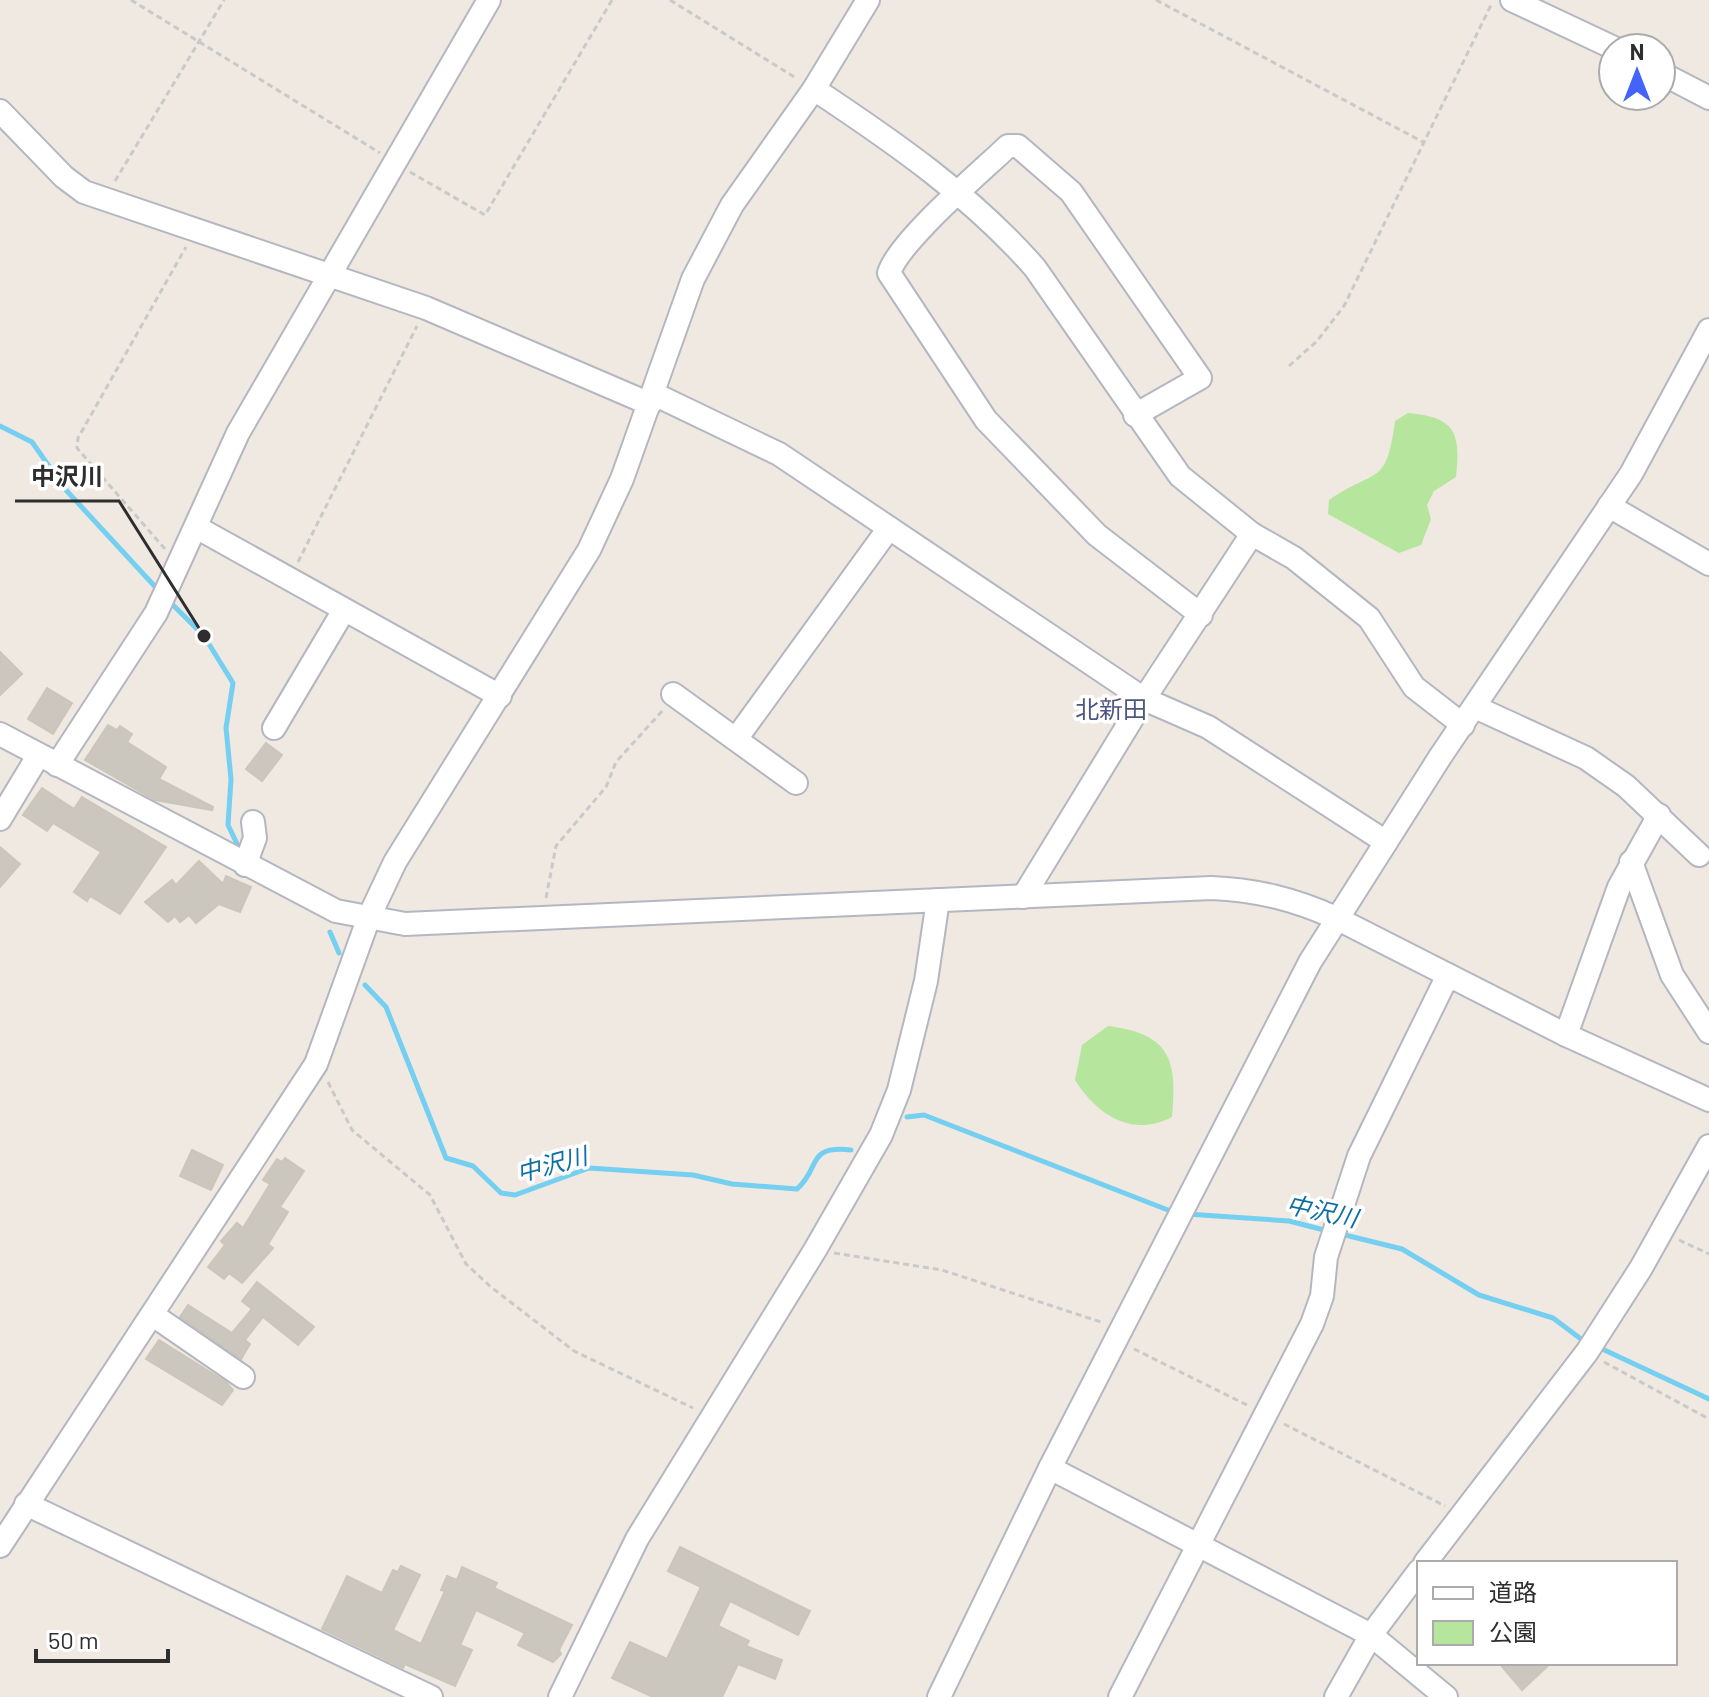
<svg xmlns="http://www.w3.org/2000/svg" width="1709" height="1697" font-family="Barlow,'Noto Sans JP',sans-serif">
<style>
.green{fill:#b6e59e}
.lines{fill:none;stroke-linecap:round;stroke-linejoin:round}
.stream{stroke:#75cff0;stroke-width:5}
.building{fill:#cbc7bf;stroke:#cbc5ba;stroke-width:2}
.minor-casing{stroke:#b4b7c1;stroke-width:26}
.path{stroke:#c9c9c9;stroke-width:3;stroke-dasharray:6 4;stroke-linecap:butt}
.minor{stroke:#fff;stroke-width:22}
.labels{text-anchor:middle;stroke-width:7;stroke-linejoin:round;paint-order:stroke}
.neighbourhood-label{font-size:24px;fill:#4d5680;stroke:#fff}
.water-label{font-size:24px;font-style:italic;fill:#0d6fa3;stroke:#fff}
.leader{fill:none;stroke:#2e2e2e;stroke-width:3}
.callout-dot{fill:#2e2e2e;stroke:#fff;stroke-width:3}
.callout-label{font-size:24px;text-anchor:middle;font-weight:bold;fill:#2e2e2e;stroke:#fff;stroke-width:7;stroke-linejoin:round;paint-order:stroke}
</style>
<rect width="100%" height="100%" fill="#efe9e1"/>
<g class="green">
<path d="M1408,413C1455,417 1461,432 1456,477L1434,491L1427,505L1431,519L1421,545L1399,553L1328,514L1329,500C1377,467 1386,488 1395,421Z"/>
<path d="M1108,1026C1171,1034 1177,1060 1172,1117C1132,1138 1097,1115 1075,1080L1082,1045Z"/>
</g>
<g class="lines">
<g class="stream">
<path d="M0,426L32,442L65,489L160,592"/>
<path d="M167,599L204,636L233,683L226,728L231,779L228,825L240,850"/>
<path d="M330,932L339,953"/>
<path d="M365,985L386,1007L446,1158L473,1166L501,1193L515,1195L589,1168L693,1175L732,1184L797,1189C821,1168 806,1145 851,1150"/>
<path d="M907,1117L924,1115L1173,1212"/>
<path d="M1187,1214L1289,1221L1328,1231"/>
<path d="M1341,1234L1402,1249L1479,1295L1553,1318L1585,1342"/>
<path d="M1598,1347L1709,1399"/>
</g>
</g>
<g class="building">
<path d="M0,652L22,674L0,695Z"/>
<path d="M47,688L72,703L53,734L28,719Z"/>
<path d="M108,725L117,730L120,726L132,734L127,742L166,767L159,779L213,807L212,810L155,800L85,760Z"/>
<path d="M266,743L282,755L262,781L246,769Z"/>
<path d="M42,788L74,809L82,797L166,847L120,914L90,896L87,901L74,892L101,852L53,823L47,831L23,815Z"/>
<path d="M0,847L20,864L0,887Z"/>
<path d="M199,861L223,884L226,876L251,887L240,912L219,904L196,923L189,915L180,922L175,916L168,922L145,902L172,880L176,885Z"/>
<path d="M192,1150L223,1165L211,1190L180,1176Z"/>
<path d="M285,1158L304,1171L280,1207L288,1212L268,1244L273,1248L242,1283L229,1273L224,1279L208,1267L225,1245L221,1241L237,1223L243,1228L270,1184L263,1180L277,1159L282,1162Z"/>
<path d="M257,1282L314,1327L298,1345L263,1317L245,1340L250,1344L241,1359L180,1317L188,1305L232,1333L252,1309L242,1301Z"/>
<path d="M159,1340L226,1382L233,1390L222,1405L146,1359Z"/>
<path d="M680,1547L810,1611L798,1635L730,1601L718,1626L749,1641L746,1646L782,1660L775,1679L738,1664L722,1697H653L612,1678L630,1642L667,1659L701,1587L668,1571Z"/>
<path d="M401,1566L420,1575L393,1630L421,1644L445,1591L441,1590L447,1576L457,1580L462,1567L497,1583L494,1588L572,1625L559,1650L561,1654L553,1662L518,1645L525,1633L476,1610L460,1645L472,1650L455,1686L405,1664L403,1668L322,1629L347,1576L382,1593L393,1570L398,1572Z"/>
<path d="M1499,1663H1551L1522,1690Z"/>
</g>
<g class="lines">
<g class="minor-casing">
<g id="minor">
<path d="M1512,0L1614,48"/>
<path d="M1661,73L1709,98"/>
<path d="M814,89C894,142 972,196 1035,268L1180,476L1252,534L1294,558L1369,618L1414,687L1463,725"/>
<path d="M0,111L64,177L84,192L426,308L650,404"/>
<path d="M654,394L779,454L1144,699L1208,727L1386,842"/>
<path d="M1135,415L1200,378L1071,192L1018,146H1008C981,172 899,241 889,273L986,420L1097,535L1201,615"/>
<path d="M1609,506L1709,564"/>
<path d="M196,527L500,696"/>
<path d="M673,694L796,783"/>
<path d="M1475,707L1586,758L1626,786L1699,855"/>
<path d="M274,728L344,610"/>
<path d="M0,734L336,911L405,924L1211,888C1257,890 1294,899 1336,918L1566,1035L1709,1100"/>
<path d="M736,739L889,528"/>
<path d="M57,765L156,613L238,433L489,0"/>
<path d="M0,819L38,756"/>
<path d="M1631,862L1672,975L1709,1032"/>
<path d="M245,865L255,838L253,822"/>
<path d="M1023,897L1144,699L1252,534"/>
<path d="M1566,1035L1619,887L1659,815"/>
<path d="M153,1315L243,1377"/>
<path d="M1050,1468L1371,1635L1446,1697"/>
<path d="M26,1504L431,1697"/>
<path d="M0,1546L316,1064L369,917L395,862L589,550L622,479L693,279L732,205L814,89L868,0"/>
<path d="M1425,1563L1587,1352L1641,1268L1709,1146"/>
<path d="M560,1697L637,1539L815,1250L881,1135L899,1090L926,981L938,900"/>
<path d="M939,1697L1050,1468L1310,962L1440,757L1631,474L1709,330"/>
<path d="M1120,1697L1312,1324L1322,1296L1326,1257L1359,1156L1448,975"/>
<path d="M1336,1697L1371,1635L1419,1571"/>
</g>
</g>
<g class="path">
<path d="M131,0L380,153"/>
<path d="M670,0L796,78"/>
<path d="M1156,0L1423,142"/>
<path d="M410,172L485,215L612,0"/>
<path d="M115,181L224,0"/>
<path d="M1289,366L1317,341L1344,306L1492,3"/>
<path d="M165,549L77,448L78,438L186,247"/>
<path d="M298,562L417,326"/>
<path d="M546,898L556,846L606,787L616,762L663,710"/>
<path d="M328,1082L352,1130L430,1195L466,1264L491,1287L574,1351L693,1408"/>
<path d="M1679,1240L1709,1254"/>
<path d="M834,1253L942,1270L1101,1322"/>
<path d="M1134,1349L1249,1406"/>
<path d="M1604,1362L1709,1419"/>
<path d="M1284,1424L1445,1506"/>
</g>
<use href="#minor" class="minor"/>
</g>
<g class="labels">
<g class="neighbourhood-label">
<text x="1111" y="718">北新田</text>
</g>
<g class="water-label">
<text transform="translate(552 1165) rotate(-15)" y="8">中沢川</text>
<text transform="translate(1322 1212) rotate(12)" y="8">中沢川</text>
</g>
</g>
<path class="leader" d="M204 636L119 501H15"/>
<circle class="callout-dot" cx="204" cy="636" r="8"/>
<g class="callout-label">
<text x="67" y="485">中沢川</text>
</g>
<rect x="1417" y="1561" width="260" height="104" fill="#ffffff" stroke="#ababab" stroke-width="2"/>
<rect x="1433" y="1587" width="40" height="12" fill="#ffffff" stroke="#ababab" stroke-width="2"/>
<text x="1489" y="1601" font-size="24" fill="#2e2e2e">道路</text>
<rect x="1433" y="1621" width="40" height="24" fill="#b6e59e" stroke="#ababab" stroke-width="2"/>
<text x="1489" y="1641" font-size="24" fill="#2e2e2e">公園</text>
<g transform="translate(1637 72)"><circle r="38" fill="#ffffff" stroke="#ababab" stroke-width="2"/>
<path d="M0-6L14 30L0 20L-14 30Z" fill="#4264fb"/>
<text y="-12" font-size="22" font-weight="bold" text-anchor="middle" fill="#2e2e2e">N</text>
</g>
<path d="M36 1649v12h132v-12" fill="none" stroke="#2e2e2e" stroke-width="4"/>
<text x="48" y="1649" font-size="24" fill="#2e2e2e" stroke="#ffffff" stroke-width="6" paint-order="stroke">50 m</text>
</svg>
